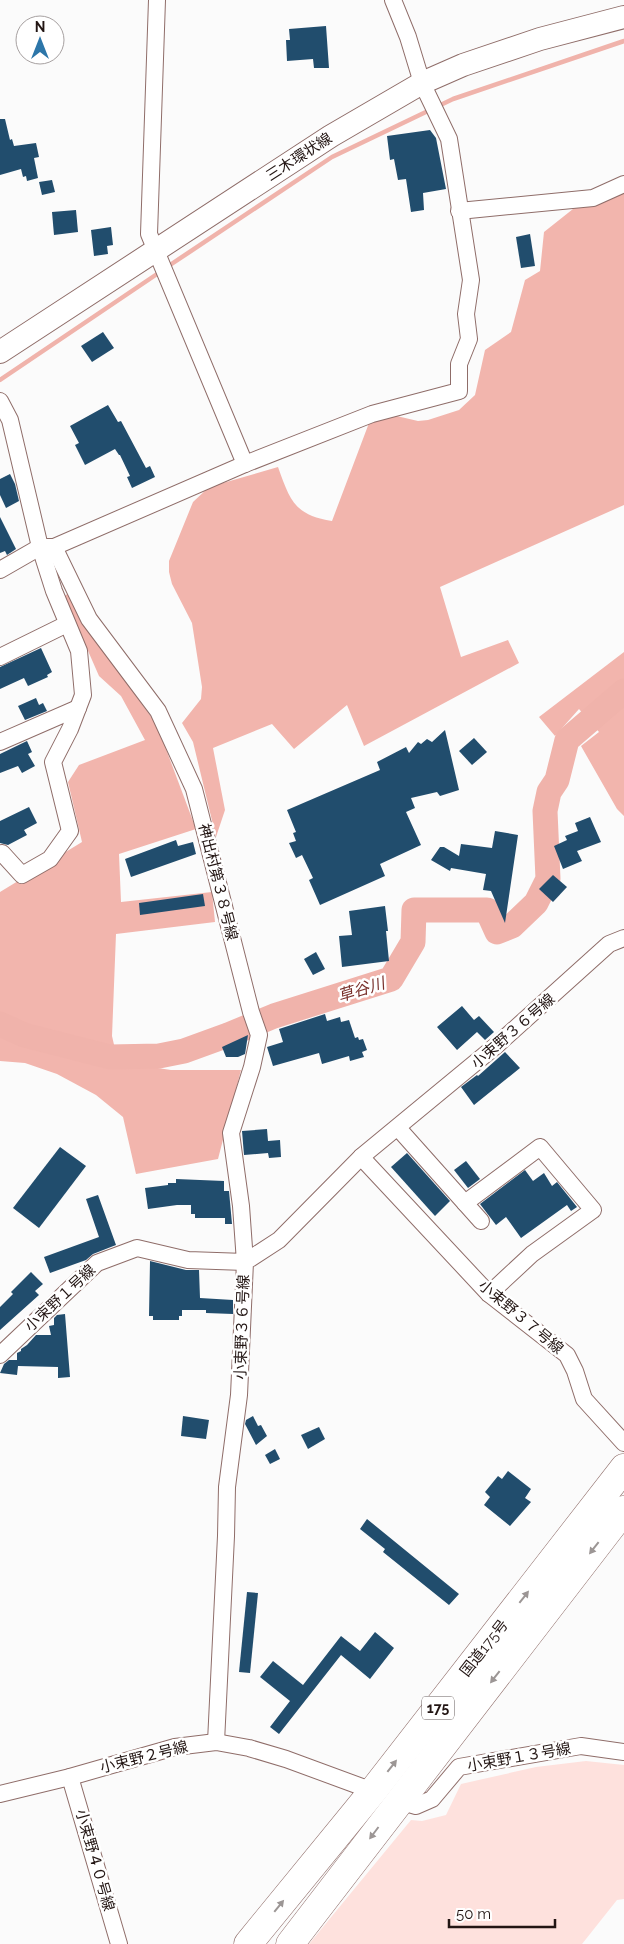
<svg xmlns="http://www.w3.org/2000/svg" width="624" height="1944" font-family="Raleway,'Noto Sans JP',sans-serif">
<style>
.green{fill:#fee1dd}
.forest{fill:#f2b5ad}
.lines{fill:none;stroke-linecap:round;stroke-linejoin:round}
.stream{stroke:#f0b3ab;stroke-width:4.5}
.river{stroke:#f0b3ab;stroke-width:25}
.building{fill:#214d6d}
.minor-casing{stroke:#8f6d69;stroke-width:18}
.secondary-casing{stroke:#8f6d69;stroke-width:24}
.trunk-casing{stroke:#8f6d69;stroke-width:29}
.minor{stroke:#fff;stroke-width:16}
.secondary{stroke:#fff;stroke-width:22}
.trunk{stroke:#fff;stroke-width:28}
.oneway{fill:#9c9695}
.labels{text-anchor:middle;stroke-width:5;stroke-linejoin:round;paint-order:stroke}
.shield{fill:#fff;stroke:#645b5a;stroke-width:1}
.shield-label{font-size:14px;font-weight:bold;fill:#221513}
.street-label{font-size:15px;fill:#221513;stroke:#fff}
.water-label{font-size:16px;font-style:italic;fill:#79302b;stroke:#fff}
</style>
<rect width="100%" height="100%" fill="#fbfbfb"/>
<path class="green" d="M586,1761L624,1765V1899L617,1900L582,1944H309L411,1820L422,1821L446,1815L461,1784L536,1767Z"/>
<g class="forest">
<path d="M624,189V505L440,587L461,657L508,640L519,663L364,746L347,705L294,749L272,724L213,748L225,810L216,837L193,742L182,723L201,699L202,687L192,623L172,584L169,572V561L193,502L209,487L278,467C290,500 294,515 332,521L369,423L388,414L418,421L428,420L459,410L475,395L485,350L511,332L525,280L540,271L544,232L573,209Z"/>
<path d="M71,592L118,671L157,725L196,829L119,854L121,902L212,892L215,922L116,934L112,1036L118,1062L171,1070H241L218,1159L136,1174L123,1117L96,1095L57,1074L25,1063L0,1061V892L82,842L68,782L79,765L145,740L121,696L99,676L64,596Z"/>
<path d="M624,652V816L617,809L581,746L599,732L579,709L555,736L539,717Z"/>
</g>
<g class="lines">
<g class="stream">
<path d="M167,267L332,157L453,99L624,41"/>
<path d="M0,380L160,272"/>
</g>
<path class="river" d="M0,1024L24,1035L110,1057L159,1056L184,1051L228,1035L274,1016L391,979L413,942L414,910H487L497,932L512,926L536,903L548,879L545,811L549,792L557,780L567,740L624,691"/>
</g>
<g class="building">
<path d="M326,26L329,68H314L313,59L287,61L286,40H290L289,29Z"/>
<path d="M0,119H5L10,140L12,139L14,146L36,143L39,157L34,158L38,178L27,181L26,176L23,177L21,169L0,175Z"/>
<path d="M430,130L436,138L446,189L423,193L424,210L411,212L406,179L398,180L394,159L390,160L387,136Z"/>
<path d="M52,180L55,192L42,195L39,182Z"/>
<path d="M76,210L78,232L54,235L52,212Z"/>
<path d="M111,227L113,245L107,246L108,254L94,256L91,230Z"/>
<path d="M530,234L535,266L521,268L516,237Z"/>
<path d="M103,332L114,348L92,362L81,346Z"/>
<path d="M108,405L118,422L121,421L146,468L150,466L155,477L132,488L127,477L130,476L120,455H119L115,449L85,465L75,445L79,443L70,426Z"/>
<path d="M10,474L15,484L19,501L6,508L0,495V479Z"/>
<path d="M0,517L16,549L7,555L5,551L0,553Z"/>
<path d="M41,648L52,672L47,675L48,677L28,686L24,678L0,689V667Z"/>
<path d="M36,698L39,705L43,703L47,711L25,720L18,706Z"/>
<path d="M445,730L459,790L440,796L437,792L411,798L415,808L406,812L421,845L380,864L385,876L320,905L309,880L313,878L302,855L296,858L289,843L296,841L293,833L296,832L287,810L380,770L377,762L406,747L409,753L418,742L421,744L427,739L432,742Z"/>
<path d="M474,738L487,752L472,765L459,751Z"/>
<path d="M27,741L32,752L28,754L35,766L22,773L18,766L0,773V754Z"/>
<path d="M29,807L37,823L24,830L27,835L8,845L0,843V821Z"/>
<path d="M590,817L601,842L577,851L582,861L563,869L554,846L567,840L565,836L578,831L575,823Z"/>
<path d="M495,831L518,835L505,923L491,891L483,890L486,874L451,868L450,871L431,860L440,847H444L459,856L461,844L492,848Z"/>
<path d="M176,840L178,846L193,842L196,854L131,877L125,859Z"/>
<path d="M553,875L567,887L553,902L539,889Z"/>
<path d="M203,894L205,906L140,915L139,903Z"/>
<path d="M385,906L388,931H386L389,961L342,967L339,936L352,935L349,911Z"/>
<path d="M316,952L325,969L313,975L304,959Z"/>
<path d="M462,1006L474,1020L479,1016L494,1032L485,1040L477,1032L457,1050L437,1027Z"/>
<path d="M325,1014L327,1021L340,1017L341,1022L349,1020L355,1038L358,1037L359,1040L363,1039L367,1050L362,1052L364,1057L350,1061L349,1056L322,1064L319,1053L273,1066L267,1047L283,1042L279,1029Z"/>
<path d="M248,1035L245,1054L238,1057H226L222,1047Z"/>
<path d="M505,1052L520,1068L474,1105L461,1087L477,1075L478,1076Z"/>
<path d="M267,1129L268,1141L280,1140L281,1157L269,1158L268,1153L244,1155L242,1131Z"/>
<path d="M60,1147L86,1166L39,1228L13,1208Z"/>
<path d="M407,1153L450,1201L435,1216L391,1167Z"/>
<path d="M466,1161L480,1179L468,1188L454,1170Z"/>
<path d="M525,1170L533,1181L544,1173L552,1186L557,1182L577,1207L571,1211L567,1205L521,1238L506,1217L496,1225L480,1204Z"/>
<path d="M176,1179L224,1181V1191H229L232,1224H225V1218H195V1214H191V1205H177L148,1209L145,1188L168,1185V1183H176Z"/>
<path d="M98,1195L116,1245L93,1254L86,1260L50,1273L44,1257L99,1237L86,1199Z"/>
<path d="M150,1261L186,1270H199L200,1298L233,1300V1314L206,1313V1310H182V1316H179V1320H153V1316H149Z"/>
<path d="M31,1272L43,1284L35,1291L39,1295L0,1330V1307L13,1294L11,1292Z"/>
<path d="M65,1314L70,1377L58,1378V1367L18,1366L17,1375L0,1373L4,1364L9,1360H17V1353L21,1351V1349L27,1345L36,1335H51L49,1326L54,1325V1318L57,1315Z"/>
<path d="M183,1416L209,1420L206,1439L181,1436Z"/>
<path d="M253,1416L258,1426L261,1425L267,1436L256,1445L245,1424L246,1420Z"/>
<path d="M319,1427L325,1439L308,1449L301,1435Z"/>
<path d="M275,1449L280,1459L270,1464L265,1455Z"/>
<path d="M508,1471L531,1489L525,1498L531,1502L510,1526L484,1505L490,1497L485,1492L498,1476L502,1479Z"/>
<path d="M367,1519L459,1594L449,1605L383,1552L385,1549L360,1529Z"/>
<path d="M247,1592L258,1593L250,1673L239,1672Z"/>
<path d="M375,1632L394,1648L370,1679L341,1655L279,1734L270,1727L290,1701L260,1677L273,1661L303,1685L341,1636L360,1651Z"/>
</g>
<g class="lines">
<g class="minor-casing">
<g id="minor">
<path d="M157,0L149,234L245,464"/>
<path d="M459,211L593,198L624,184"/>
<path d="M0,401L10,420L40,547L54,591L79,651L83,695L70,729L53,762L70,831L50,859L22,875L2,853"/>
<path d="M54,547L245,464L372,414L459,391V364L469,339L466,314L471,280L449,139L422,83L408,37L393,0"/>
<path d="M0,570L40,547H54L89,619L158,711L194,789L251,1012L259,1035L252,1067L231,1133L241,1206L245,1262L188,1260L137,1248L97,1263L0,1355"/>
<path d="M0,657L67,624"/>
<path d="M0,742L78,708"/>
<path d="M398,1128L481,1221"/>
<path d="M361,1157L489,1294L567,1355L575,1371L584,1399L624,1443"/>
<path d="M465,1203L540,1147L593,1210L532,1254L489,1294"/>
<path d="M216,1742L226,1536L227,1487L239,1395L245,1262L279,1240L361,1157L498,1044L609,944L624,938"/>
<path d="M70,1777L119,1944"/>
<path d="M0,1794L70,1777L175,1747L216,1742L249,1748L286,1759L373,1791"/>
<path d="M399,1801L416,1806L432,1799L459,1767L581,1746L624,1752"/>
</g>
</g>
<g class="secondary-casing">
<path id="secondary" d="M0,352L331,136L422,83L463,65L540,39L624,17"/>
</g>
<g class="trunk-casing">
<g id="trunk">
<path d="M248,1944L373,1791L624,1468"/>
<path d="M290,1944L624,1510"/>
</g>
</g>
<use href="#minor" class="minor"/>
<use href="#secondary" class="secondary"/>
<use href="#trunk" class="trunk"/>
</g>
<defs><path id="oneway-solid" d="M-6-.8H1V-3.2L6.5 0L1 3.2V.8H-6Z" transform="scale(1.25)"/></defs>
<g class="oneway">
<use href="#oneway-solid" transform="translate(594 1548) rotate(128)"/>
<use href="#oneway-solid" transform="translate(524 1597) rotate(-52)"/>
<use href="#oneway-solid" transform="translate(495 1677) rotate(128)"/>
<use href="#oneway-solid" transform="translate(392 1766) rotate(-52)"/>
<use href="#oneway-solid" transform="translate(374 1833) rotate(127)"/>
<use href="#oneway-solid" transform="translate(279 1906) rotate(-51)"/>
</g>
<g class="labels">
<rect class="shield" x="422" y="1696.5" width="32" height="23" rx="4"/>
<g class="shield-label">
<text x="438" y="1713">175</text>
</g>
<g class="street-label">
<text transform="translate(299 157) rotate(-33)" y="5">三木環状線</text>
<text transform="translate(218 882) rotate(76)" y="5">神出村第３８号線</text>
<text transform="translate(513 1031) rotate(-41)" y="5">小束野３６号線</text>
<text transform="translate(60 1298) rotate(-43)" y="5">小束野１号線</text>
<text transform="translate(521 1317) rotate(40)" y="5">小束野３７号線</text>
<text transform="translate(242 1327) rotate(-88)" y="5">小束野３６号線</text>
<text transform="translate(484 1648) rotate(-52)" y="5">国道175号</text>
<text transform="translate(144 1757) rotate(-14)" y="5">小束野２号線</text>
<text transform="translate(519 1757) rotate(-10)" y="5">小束野１３号線</text>
<text transform="translate(95 1860) rotate(74)" y="5">小束野４０号線</text>
</g>
<g class="water-label">
<text transform="translate(361 989) rotate(-17)" y="6">草谷川</text>
</g>
</g>
<g transform="translate(40 40)"><circle r="24" fill="#ffffff" stroke="#a7a1a1"/>
<path d="M0-4L9 19L0 12L-9 19Z" fill="#2c76a9"/>
<text y="-8" font-size="14" font-weight="bold" text-anchor="middle" fill="#221513">N</text>
</g>
<path d="M449 1919v8h106v-8" fill="none" stroke="#221513" stroke-width="2.5"/>
<text x="456" y="1919" font-size="15" fill="#221513" stroke="#ffffff" stroke-width="4" paint-order="stroke">50 m</text>
</svg>
